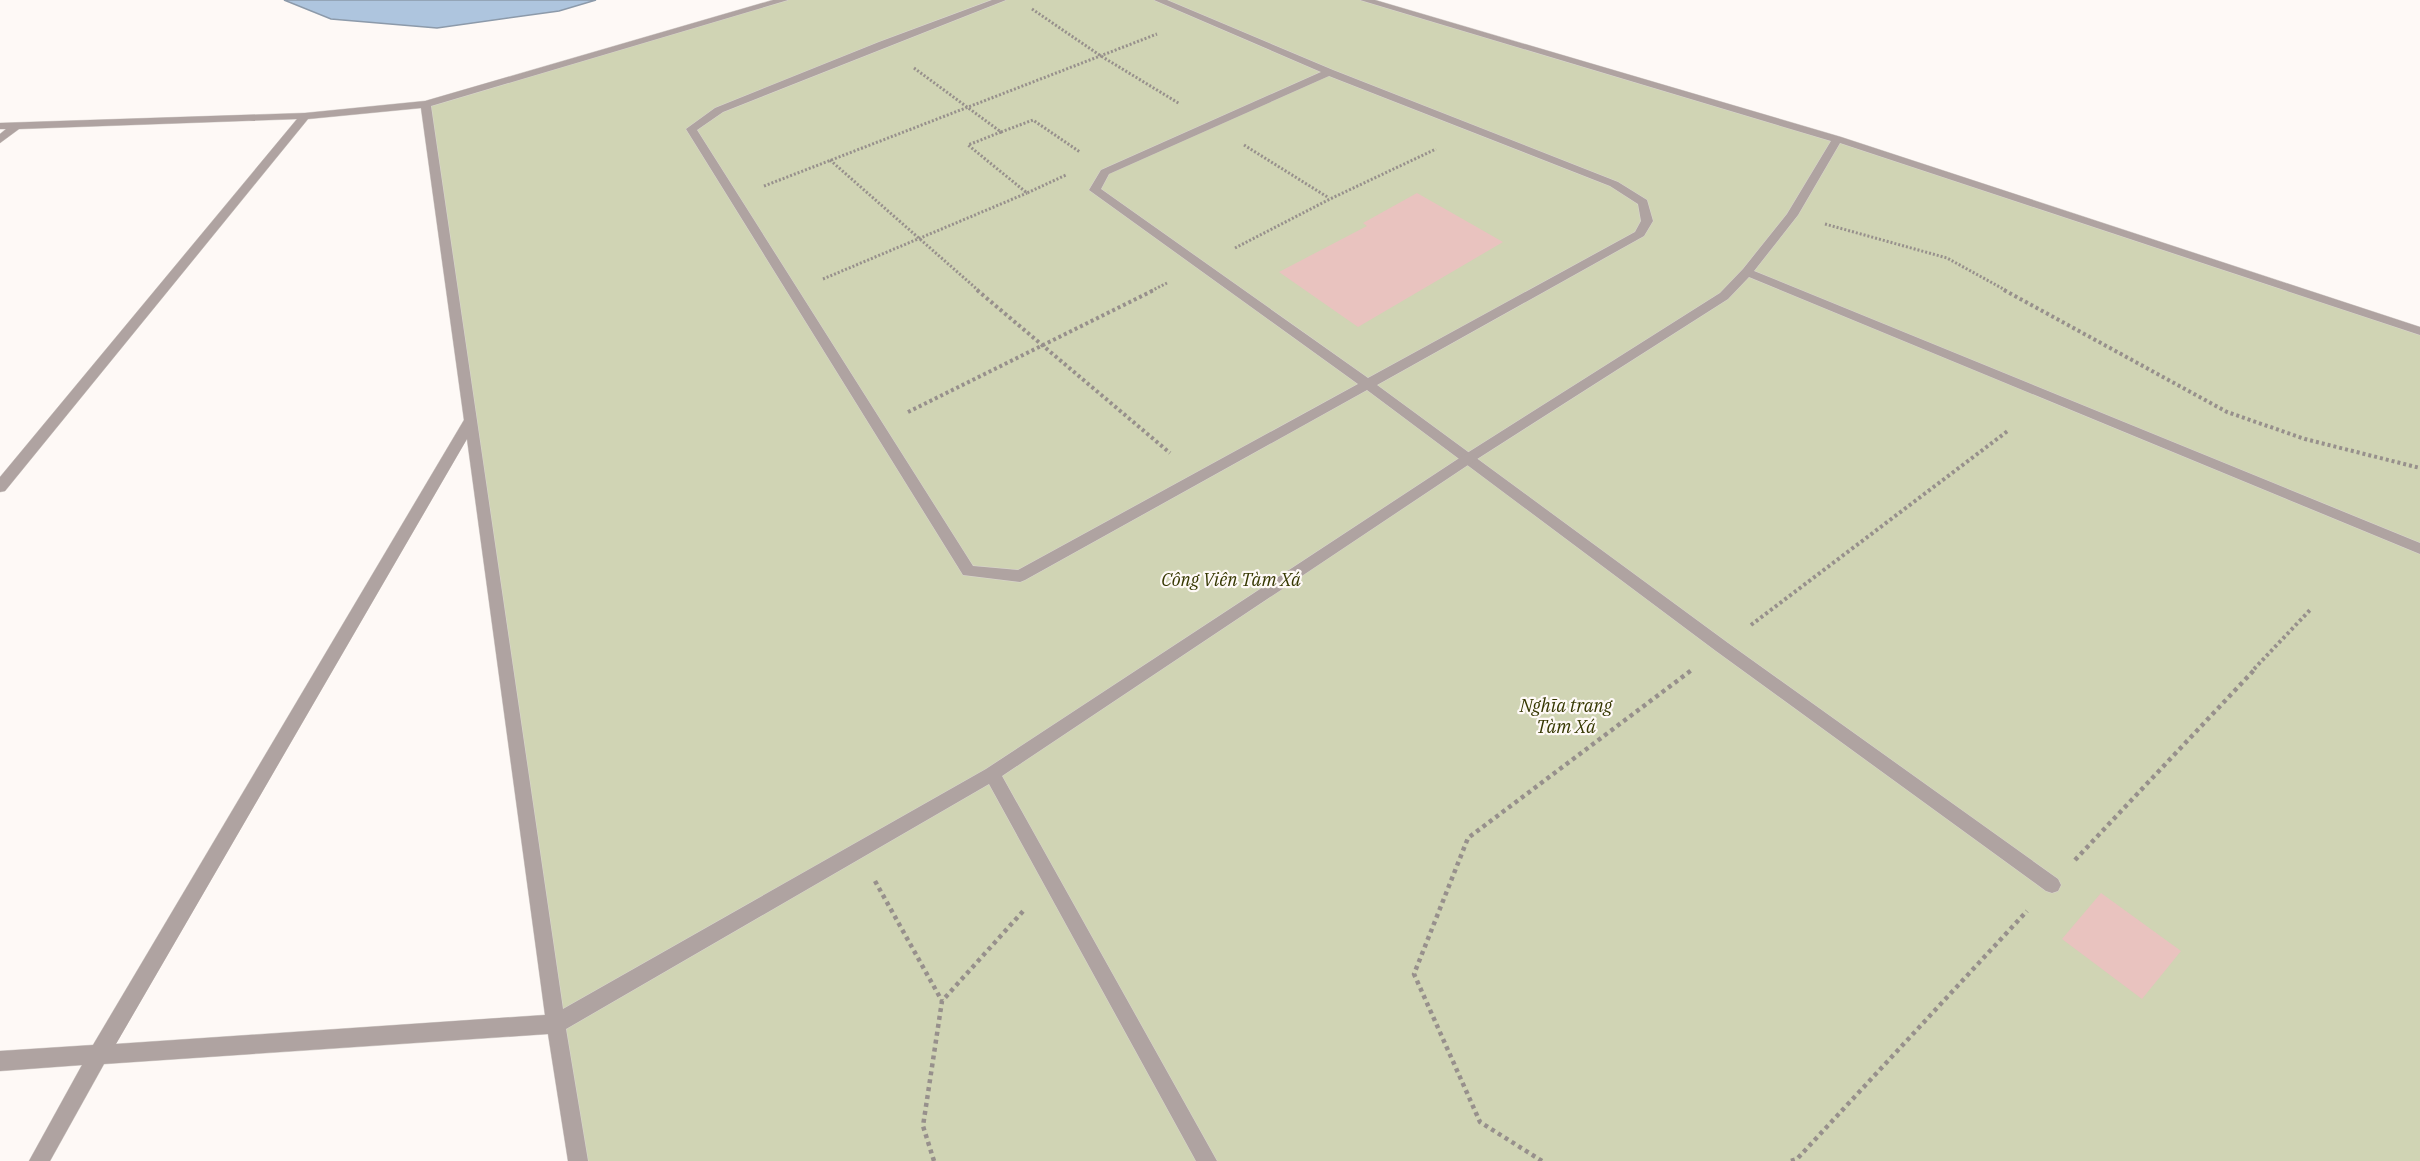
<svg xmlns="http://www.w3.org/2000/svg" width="2420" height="1161" font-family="'IBM Plex Serif',serif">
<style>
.green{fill:#d0d4b4}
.water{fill:#aec5de;stroke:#8c9aaa;stroke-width:1.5}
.building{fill:#e9c3bf}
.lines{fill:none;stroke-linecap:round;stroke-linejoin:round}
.lane-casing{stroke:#dbd6d2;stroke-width:1}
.street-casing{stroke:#dbd6d2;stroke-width:1}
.path-far2{stroke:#97908c;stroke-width:3;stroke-dasharray:2 2;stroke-linecap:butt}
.path-far1{stroke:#97908c;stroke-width:4;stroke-dasharray:3 3;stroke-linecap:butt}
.path{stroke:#97908c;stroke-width:4.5;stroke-dasharray:4 4;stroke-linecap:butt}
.lane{fill:#afa3a1;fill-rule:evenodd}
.street{fill:#afa3a1;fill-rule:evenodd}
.labels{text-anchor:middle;stroke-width:4.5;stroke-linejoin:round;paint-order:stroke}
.park-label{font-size:18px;font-style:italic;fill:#353700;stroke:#fef9f6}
</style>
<rect width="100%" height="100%" fill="#fef9f6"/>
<path class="green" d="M783,0H1365L1837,139L2420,331V1161H577L426,104Z"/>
<path class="water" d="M284,0H596L559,11L437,28L331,19Z"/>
<g class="building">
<path d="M1417,193L1503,242L1358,327L1279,272L1367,226L1363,223Z"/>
<path d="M2101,893L2181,951L2142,999L2062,939Z"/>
</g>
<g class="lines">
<g class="lane-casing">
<path id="lane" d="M992,0H1006L723,112L697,130L973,566L1018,570L1358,384L1089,190L1101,170L1321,72L1154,0H1167L1333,70L1618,182L1647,200L1653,221L1644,236L1377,385L1728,643L2058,879L2061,885L2058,891L2052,893L2046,891L1716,651L1367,390L1025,580L1020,582L963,575L686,129L715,108L879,42ZM1329,76L1610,186L1638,204L1641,221L1635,232L1368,378L1101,189L1109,174Z"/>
</g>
<g class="street-casing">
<path id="street" d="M773,0H788L431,106L563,1009L986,769L1464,455L1720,293L1743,269L1787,214L1831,141L1360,0H1375L1841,137L2420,327V335L1840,143L1798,215L1754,271L2420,543V554L1749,277L1728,299L1474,461L1002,776L1217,1161H1196L989,784L566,1029L588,1161H568L548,1034L104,1064L50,1161H29L82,1065L0,1071V1051L93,1045L464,420L421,108L308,119L5,491L0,492V477L297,119L19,129L0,143V134L6,129H0V123L305,113L425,101ZM467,439L545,1015L116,1044Z"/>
</g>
<g class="path-far2">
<path d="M1032,9L1101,56L1180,104"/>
<path d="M914,68L1001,132L1033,120L1080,152"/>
<path d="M1001,132L968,145L1027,193L1066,175"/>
<path d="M1244,145L1329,198"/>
<path d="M830,160L979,291"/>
<path d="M764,186L1157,34"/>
<path d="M1825,224L1947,258L2007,291"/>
<path d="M1235,248L1330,199L1436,149"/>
<path d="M823,279L1027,193"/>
<path d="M1151,291L1167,283"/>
</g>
<g class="path-far1">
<path d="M977,290L1170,453"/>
<path d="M2004,290L2227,412L2305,439L2420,468"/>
<path d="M908,412L1154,290"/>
<path d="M1751,625L2009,430"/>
<path d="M2254,669L2310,610"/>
</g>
<g class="path">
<path d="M2075,860L2256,668"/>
<path d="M875,881L942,1001"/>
<path d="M934,1161L923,1126L942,1001L1025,909"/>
<path d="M1542,1161L1480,1122L1414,974L1468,838L1693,669"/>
<path d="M1791,1161L1797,1159L2027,911"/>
</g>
<use href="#lane" class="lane"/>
<use href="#street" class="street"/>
</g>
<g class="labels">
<g class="park-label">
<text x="1231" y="586">Công Viên Tàm Xá</text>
<text x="1566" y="712">Nghĩa trang<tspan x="1566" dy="21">Tàm Xá</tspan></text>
</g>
</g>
</svg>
